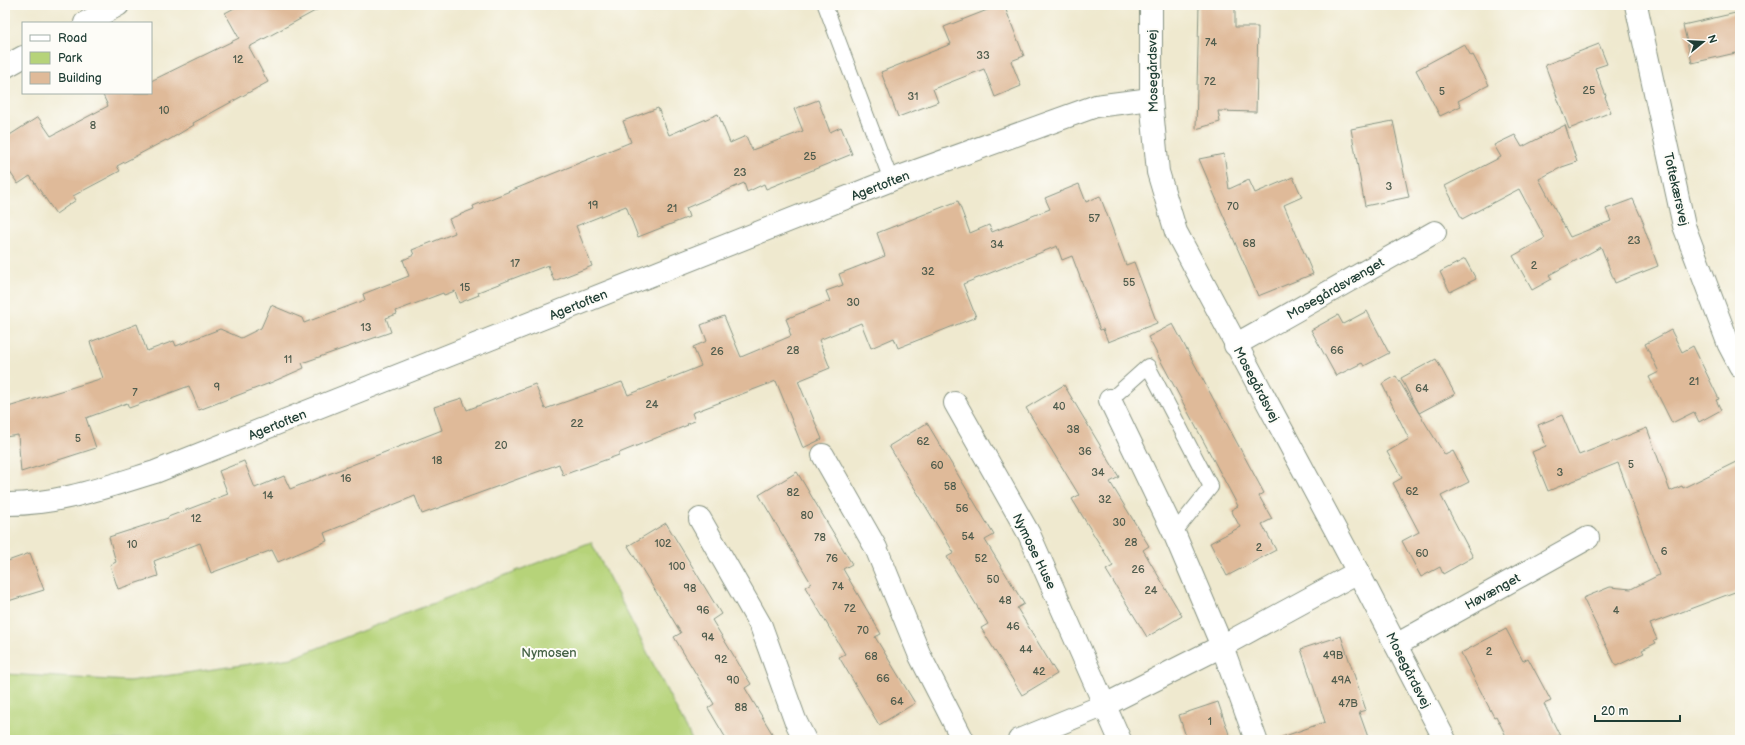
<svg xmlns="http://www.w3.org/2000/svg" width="1745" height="745" font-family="'Balsamiq Sans',sans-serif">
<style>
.green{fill:#b6d379;stroke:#6a8856}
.building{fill:#dfba99}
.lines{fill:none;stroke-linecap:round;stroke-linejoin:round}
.lane-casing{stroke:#879382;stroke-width:16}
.street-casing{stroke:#879382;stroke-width:24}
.lane{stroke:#fff;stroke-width:14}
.street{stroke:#fff;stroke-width:22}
.labels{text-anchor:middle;stroke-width:4;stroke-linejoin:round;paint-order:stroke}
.number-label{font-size:11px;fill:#4f5c4d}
.street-label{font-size:13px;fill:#1f3d34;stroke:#fdfcf7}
.park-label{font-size:13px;fill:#456245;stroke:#fdfcf7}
</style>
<rect width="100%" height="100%" fill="#fdfcf7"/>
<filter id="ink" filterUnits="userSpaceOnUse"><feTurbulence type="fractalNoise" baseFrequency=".025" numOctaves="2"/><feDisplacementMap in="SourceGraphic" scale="8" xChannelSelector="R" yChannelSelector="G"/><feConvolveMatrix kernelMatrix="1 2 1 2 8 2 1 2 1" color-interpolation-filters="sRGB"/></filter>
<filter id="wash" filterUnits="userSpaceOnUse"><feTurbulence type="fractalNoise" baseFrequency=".012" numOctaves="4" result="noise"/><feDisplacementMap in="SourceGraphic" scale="16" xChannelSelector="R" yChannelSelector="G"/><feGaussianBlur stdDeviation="0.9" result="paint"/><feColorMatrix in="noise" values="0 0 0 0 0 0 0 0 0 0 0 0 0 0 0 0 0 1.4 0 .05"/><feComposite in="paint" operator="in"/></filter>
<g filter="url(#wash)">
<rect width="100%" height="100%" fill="#efe9cf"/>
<path class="green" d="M591,542L692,740H5V674L129,681L292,658Z"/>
<g id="blocks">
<g class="building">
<path d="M240,5H326L249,47L268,82L193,123L194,125L167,141L166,140L117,166L120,171L73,196L76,200L56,214L30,176L18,184L5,165V138L38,117L51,136L108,106L102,93H151V81L239,38L225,13Z"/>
<path d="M1000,5H1004L1024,56L1011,61L1021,86L995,97L984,69L933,89L938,102L898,117L881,72L951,44L944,27Z"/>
<path d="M1199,5H1235V27H1258L1256,112L1218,111L1220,122L1196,129Z"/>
<path d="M1740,12V52L1692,63L1683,25Z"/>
<path d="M1464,44L1471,56L1473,55L1489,85L1458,101L1461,106L1440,116L1416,70Z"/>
<path d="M1599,44L1607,64L1595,68L1606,96L1605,97L1611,112L1569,129L1545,65Z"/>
<path d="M818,100L830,132L841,127L852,154L766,189L764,184L747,192L744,183L686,208L689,217L638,237L626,206L576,226L592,266L554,281L548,265L478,292L479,295L459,303L455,291L444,295L443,293L396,311L397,314L386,318L391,332L302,363L304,368L270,383L199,410L189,386L129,408L127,403L86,418L96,448L21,472L18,435L5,437V408L103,378L90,342L137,324L147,351L174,341L176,346L220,329L241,338L261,328L271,305L302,318L304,323L365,300L363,294L409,276L403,260L414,255L412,250L455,233L449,219L474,209L473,206L631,142L623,121L658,108L669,135L718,114L730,143L746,136L752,150L803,131L794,109Z"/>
<path d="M1393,121L1409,197L1365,206L1351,129Z"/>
<path d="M1565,125L1577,162L1562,167L1539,179L1570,237L1611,221L1606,209L1633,199L1644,224L1643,225L1658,266L1615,283L1601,247L1549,275L1552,279L1532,290L1513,256L1545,238L1519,189L1462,219L1445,186L1501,157L1494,145L1515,135L1522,147Z"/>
<path d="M1224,154L1229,189L1249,180L1255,193L1293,177L1302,197L1284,205L1313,274L1258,296L1199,159Z"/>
<path d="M1079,184L1086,202L1100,196L1126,265L1134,262L1157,323L1108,342L1103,329L1100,330L1072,256L1062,260L1057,246L963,284L976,317L898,348L894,338L871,348L861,323L819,340L830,368L798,381L822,439L803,448L776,381L692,413L695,421L687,424L688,425L619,453V455L563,475L559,464L422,514L415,496L324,533L327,541L278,562L272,550L211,573L200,543L154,561L158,576L118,589L110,565L116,562L109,537L168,518V517L228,494L219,471L244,461L255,488L284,476L290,489L442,430L434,407L462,398L467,410L535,384L545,409L622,382L628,395L701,366L693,347L707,341L701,325L724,316L741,357L791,336L789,330L790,329L786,319L830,301L826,291L843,285L839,274L885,256L877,233L958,201L970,233L989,225L992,232L1050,209L1045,198Z"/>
<path d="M1465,259L1476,279L1450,292L1440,272Z"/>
<path d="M1367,311L1389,353L1364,366L1362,363L1336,376L1311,330L1338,315L1343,324Z"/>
<path d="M1173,324L1264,493L1259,496L1272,519L1262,524L1276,550L1227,576L1210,543L1240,527L1231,510L1238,506L1148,337Z"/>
<path d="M1671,330L1682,352L1693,346L1719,399L1716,400L1721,410L1699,422L1694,412L1672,423L1649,377L1659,372L1645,344Z"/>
<path d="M1436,359L1455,394L1419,413L1401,378Z"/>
<path d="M1396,376L1445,455L1453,451L1469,482L1441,496L1473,557L1443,574L1440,567L1421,577L1402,541L1419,532L1393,483L1402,478L1387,452L1409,439L1382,384Z"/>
<path d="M1064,385L1119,477L1110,482L1149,546L1143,550L1182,616L1147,637L1106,570L1113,566L1072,499L1079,495L1026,408Z"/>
<path d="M1562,415L1579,455L1647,428L1670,491L1682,486L1683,488L1740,460V590L1650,624L1657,639L1654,640L1656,643L1642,650L1644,653L1616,666L1583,598L1610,587L1631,589L1659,575L1618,463L1548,491L1532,452L1546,446L1538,425Z"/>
<path d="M927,423L994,535L985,540L1024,604L1017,608L1057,674L1022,695L981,628L988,624L947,557L954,553L889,446Z"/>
<path d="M797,472L852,564L843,569L881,634L875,637L915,703L879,725L839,657L845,654L805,587L811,583L759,495Z"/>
<path d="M666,523L721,614L712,620L751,684L745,688L776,740H727L708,708L714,704L674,637L681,633L628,546Z"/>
<path d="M30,553L44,590L5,602V562Z"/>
<path d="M1506,629L1523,661L1528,658L1551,701L1544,704L1562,740H1508L1496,716L1494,717L1461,653Z"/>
<path d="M1341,636L1366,710L1359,712L1369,740H1283L1282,737L1325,722L1301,649Z"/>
<path d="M1218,702L1231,740H1187L1179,715Z"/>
</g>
</g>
</g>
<g filter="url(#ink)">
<use href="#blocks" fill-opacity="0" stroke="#879382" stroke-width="1"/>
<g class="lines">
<g class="lane-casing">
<g id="lane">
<path d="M825,5L891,180"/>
<path d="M1110,400L1148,366L1211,487L1174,533"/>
</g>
</g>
<g class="street-casing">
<g id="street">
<path d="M1151,5V99L1158,172L1176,232L1358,572L1445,740"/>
<path d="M1636,5L1684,226L1729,345L1740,366"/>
<path d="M85,23L118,5"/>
<path d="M5,67L23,57"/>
<path d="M1235,345L1435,232"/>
<path d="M1110,400L1174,533L1222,646L1256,740"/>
<path d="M955,403L1029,534L1120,740"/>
<path d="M823,455L876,548L920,656L963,740"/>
<path d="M5,504C56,505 106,487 155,472L891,180L1096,106L1151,99"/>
<path d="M700,519L761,626L795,720L805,740"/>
<path d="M1396,645L1588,538"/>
<path d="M1019,740L1105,705L1222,646L1358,572"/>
</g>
</g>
<use href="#lane" class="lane"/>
<use href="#street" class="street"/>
</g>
</g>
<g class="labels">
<g class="number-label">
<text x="1211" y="46">74</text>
<text x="983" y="59">33</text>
<text x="238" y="63">12</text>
<text x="1210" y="85">72</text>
<text x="1589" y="94">25</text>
<text x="1442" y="95">5</text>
<text x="913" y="100">31</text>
<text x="164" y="114">10</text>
<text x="93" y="129">8</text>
<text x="810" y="160">25</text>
<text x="740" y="176">23</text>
<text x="1389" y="190">3</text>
<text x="593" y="209">19</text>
<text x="1233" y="210">70</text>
<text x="672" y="212">21</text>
<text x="1094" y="222">57</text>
<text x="1634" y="244">23</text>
<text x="1249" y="247">68</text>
<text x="997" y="248">34</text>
<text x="515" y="267">17</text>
<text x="1534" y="269">2</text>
<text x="928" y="275">32</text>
<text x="1129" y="286">55</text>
<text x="465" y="291">15</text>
<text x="853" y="306">30</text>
<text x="366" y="331">13</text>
<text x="793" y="354">28</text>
<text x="1337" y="354">66</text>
<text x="717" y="355">26</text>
<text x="288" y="363">11</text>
<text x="1694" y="385">21</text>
<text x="217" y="391">9</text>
<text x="1422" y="392">64</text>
<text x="135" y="396">7</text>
<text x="652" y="408">24</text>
<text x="1059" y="410">40</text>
<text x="577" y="427">22</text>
<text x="1073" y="433">38</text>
<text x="78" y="442">5</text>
<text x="923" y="445">62</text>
<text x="501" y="449">20</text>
<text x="1085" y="455">36</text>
<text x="437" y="464">18</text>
<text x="1631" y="468">5</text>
<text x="937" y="469">60</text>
<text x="1098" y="476">34</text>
<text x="1560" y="476">3</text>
<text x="346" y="482">16</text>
<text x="950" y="490">58</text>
<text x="1412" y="495">62</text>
<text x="793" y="496">82</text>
<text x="268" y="499">14</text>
<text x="1105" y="503">32</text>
<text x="962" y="512">56</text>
<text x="807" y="519">80</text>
<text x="196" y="522">12</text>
<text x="1119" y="526">30</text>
<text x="968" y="540">54</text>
<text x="820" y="541">78</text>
<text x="1131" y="546">28</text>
<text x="663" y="547">102</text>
<text x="132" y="548">10</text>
<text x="1259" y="551">2</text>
<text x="1664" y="555">6</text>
<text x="1422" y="557">60</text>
<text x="832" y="562">76</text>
<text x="981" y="562">52</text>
<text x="677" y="570">100</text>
<text x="1138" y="573">26</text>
<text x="993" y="583">50</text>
<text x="838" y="590">74</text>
<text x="690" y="592">98</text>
<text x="1151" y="594">24</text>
<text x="1005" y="604">48</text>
<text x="850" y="612">72</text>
<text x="703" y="614">96</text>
<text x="1616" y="614">4</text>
<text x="1013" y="630">46</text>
<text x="863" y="634">70</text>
<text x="708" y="641">94</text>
<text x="1026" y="653">44</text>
<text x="1489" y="655">2</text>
<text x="1333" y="659">49B</text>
<text x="871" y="660">68</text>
<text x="721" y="663">92</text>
<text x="1039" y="675">42</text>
<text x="883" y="682">66</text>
<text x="733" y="684">90</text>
<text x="1341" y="684">49A</text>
<text x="897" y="705">64</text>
<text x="1348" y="707">47B</text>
<text x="741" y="711">88</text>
<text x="1210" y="725">1</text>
</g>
<g class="street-label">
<text transform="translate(1152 71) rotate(-91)" y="5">Mosegårdsvej</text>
<text transform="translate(880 185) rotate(-21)" y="5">Agertoften</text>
<text transform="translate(1677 189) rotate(77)" y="5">Toftekærsvej</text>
<text transform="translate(1335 288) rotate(-30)" y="5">Mosegårdsvænget</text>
<text transform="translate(578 304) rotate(-22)" y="5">Agertoften</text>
<text transform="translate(1257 384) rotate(62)" y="5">Mosegårdsvej</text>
<text transform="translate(277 424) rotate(-22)" y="5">Agertoften</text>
<text transform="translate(1035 551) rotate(64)" y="5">Nymose Huse</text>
<text transform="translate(1492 591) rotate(-29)" y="5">Høvænget</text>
<text transform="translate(1409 670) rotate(63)" y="5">Mosegårdsvej</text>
</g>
<g class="park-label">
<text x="549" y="657">Nymosen</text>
</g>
</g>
<rect width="1745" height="745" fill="none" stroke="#fdfcf7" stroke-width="20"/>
<rect x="22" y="22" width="130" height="72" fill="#fdfcf7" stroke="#a4b0a9"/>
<rect x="30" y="35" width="20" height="6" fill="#ffffff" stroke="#a4b0a9"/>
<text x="58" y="42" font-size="12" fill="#1f3d34">Road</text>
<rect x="30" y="52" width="20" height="12" fill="#b6d379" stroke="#a4b0a9"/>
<text x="58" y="62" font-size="12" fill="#1f3d34">Park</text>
<rect x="30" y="72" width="20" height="12" fill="#dfba99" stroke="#a4b0a9"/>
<text x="58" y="82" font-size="12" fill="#1f3d34">Building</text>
<g transform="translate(1703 42) rotate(72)" stroke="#fdfcf7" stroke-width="3" paint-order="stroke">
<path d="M0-3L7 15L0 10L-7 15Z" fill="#1f3d34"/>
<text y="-6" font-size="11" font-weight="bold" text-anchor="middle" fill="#1f3d34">N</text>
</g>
<path d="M1595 715v6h85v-6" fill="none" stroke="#1f3d34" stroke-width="2"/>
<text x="1601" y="715" font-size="12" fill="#1f3d34" stroke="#fdfcf7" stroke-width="3" paint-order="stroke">20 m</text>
</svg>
